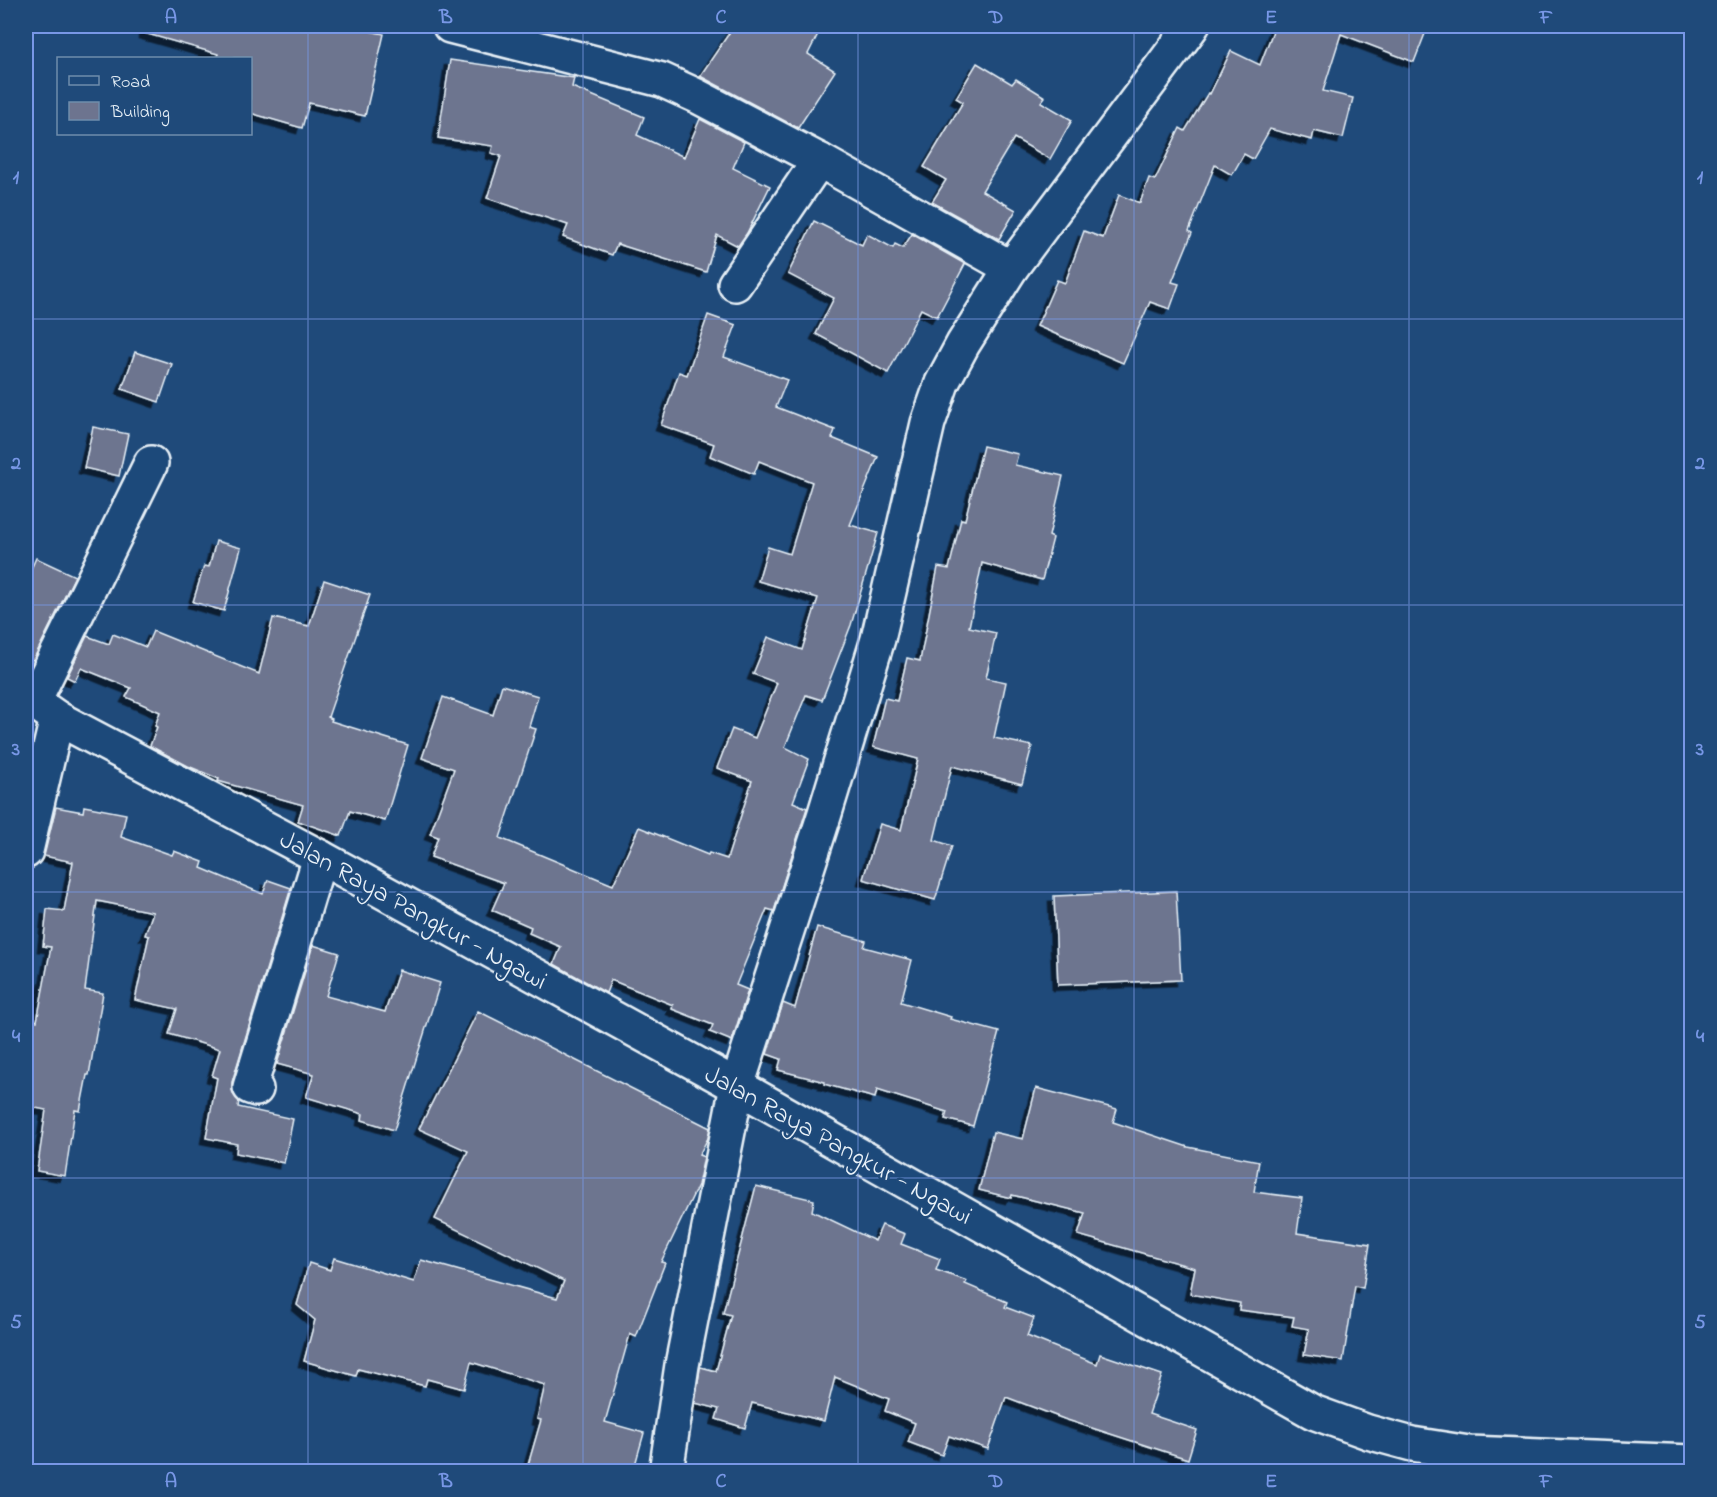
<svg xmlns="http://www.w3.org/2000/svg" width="1717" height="1497" font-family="'Indie Flower',sans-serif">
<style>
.building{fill:#6d748f;stroke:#e8f1f8;stroke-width:1.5;filter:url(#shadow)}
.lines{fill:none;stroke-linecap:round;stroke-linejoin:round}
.minor-casing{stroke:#e8f1f8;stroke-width:38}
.major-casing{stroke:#e8f1f8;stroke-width:38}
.minor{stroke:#1f4a7a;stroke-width:33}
.major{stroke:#1f4a7a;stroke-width:33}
.grid{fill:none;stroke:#7897e6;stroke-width:1.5;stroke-opacity:0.55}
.labels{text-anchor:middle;stroke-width:5;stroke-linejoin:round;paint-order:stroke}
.street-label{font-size:26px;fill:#e8f1f8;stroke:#1f4a7a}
.neatline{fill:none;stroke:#7897e6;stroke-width:2}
.grid-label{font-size:20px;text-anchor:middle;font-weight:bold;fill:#7897e6}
</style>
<defs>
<filter id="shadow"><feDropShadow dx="-5.5" dy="5.5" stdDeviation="0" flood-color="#0009"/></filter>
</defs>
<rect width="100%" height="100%" fill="#1f4a7a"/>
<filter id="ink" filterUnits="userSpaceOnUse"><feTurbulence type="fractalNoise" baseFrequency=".0167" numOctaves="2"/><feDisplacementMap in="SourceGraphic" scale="12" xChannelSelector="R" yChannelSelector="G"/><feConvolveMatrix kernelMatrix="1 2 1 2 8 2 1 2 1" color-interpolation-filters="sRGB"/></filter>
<g filter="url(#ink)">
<g class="building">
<path d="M145,26H344L384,34L365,116L309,103L302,128L250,113V58H217L218,54L144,33Z"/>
<path d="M734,26H822L808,54L835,71L798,128L700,76Z"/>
<path d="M1275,26H1428L1414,62L1341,34L1323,91L1353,98L1343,138L1314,131L1312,140L1270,129L1253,159L1244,154L1232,175L1215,165L1189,231L1192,233L1172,282L1179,284L1170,309L1150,302L1123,363L1037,326L1057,280L1065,283L1084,231L1103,238L1119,195L1140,203L1149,178L1155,180L1180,128L1185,131L1208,93L1210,94L1231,51L1260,65Z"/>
<path d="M450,60L574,78L572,87L644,117L637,135L684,157L700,119L744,142L733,168L770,186L747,233L738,246L717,235L706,272L617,244L612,255L563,237L568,225L487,198L501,156L491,153L493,146L438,138Z"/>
<path d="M977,63L1012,84L1016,79L1045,97L1041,102L1072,120L1050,159L1014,138L982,191L1016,210L999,239L932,202L946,180L924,167L963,102L956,98Z"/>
<path d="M814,221L862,245L867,234L893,248L895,244L903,248L912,234L965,264L937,317L921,309L888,373L816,334L834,298L788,274Z"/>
<path d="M708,315L736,325L724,357L787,380L776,407L835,430L832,438L878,457L850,525L878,533L851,625L822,700L806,695L785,747L809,759L793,802L807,808L774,911L767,909L736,985L748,990L732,1041L710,1032L713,1025L672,1009L673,1005L611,980L606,993L554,964L561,947L529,933L531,927L492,910L504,883L431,857L438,837L430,834L454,769L422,758L443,697L493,715L502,685L538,696L529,727L536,729L500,838L613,885L639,827L708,855L709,853L727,859L752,781L717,768L732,729L755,738L777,683L753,674L768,637L802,650L818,598L758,581L768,547L790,554L812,482L759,461L754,474L710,456L714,444L661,425L679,372L687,375Z"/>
<path d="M135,352L172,364L159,402L122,389Z"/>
<path d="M93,427L128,434L119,476L84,468Z"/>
<path d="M983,446L1018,454L1015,465L1063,476L1049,536L1053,538L1042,580L982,563L969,627L996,633L986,678L1006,682L994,738L1032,746L1022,784L952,766L934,840L952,846L935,900L863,879L880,824L901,830L918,759L873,747L885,698L897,701L907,658L920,661L938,567L949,569L961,519L965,520Z"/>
<path d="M216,541L241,548L224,611L193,602L204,566L209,567Z"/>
<path d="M36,558L75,576L33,660L26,657V580Z"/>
<path d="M324,580L370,595L328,717L332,719L331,721L408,745L385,821L350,811L341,836L298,821L303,805L218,781L219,779L188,766L150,746L157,727L155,726L160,712L126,697L131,688L81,668L75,681L67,677L87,636L109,644L113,634L146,647L153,631L259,674L273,618L309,626Z"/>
<path d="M84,806L126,814L121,837L172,855L174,851L203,862L201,868L263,894L268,880L291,888L232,1082V1090L239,1101L238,1107L293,1119L284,1163L236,1153L237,1144L206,1138L217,1078L212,1076L220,1049L169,1034L177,1009L135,1000L149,936L145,935L153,912L97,901L85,990L103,993L89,1075H87L80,1111L75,1110L65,1176L37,1171L46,1110L26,1106V1067L33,1020L37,1021L51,947L43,946L47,909L64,911L73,862L44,856L56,807L83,812Z"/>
<path d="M1176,891L1181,980L1058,985L1054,896Z"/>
<path d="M817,927L866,941L864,947L912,960L901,1002L951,1017L950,1019L999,1032L973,1126L945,1119L947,1112L877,1090L875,1098L824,1084L825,1082L778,1070L781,1059L767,1054L783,1003L795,1008Z"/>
<path d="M313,945L339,953L326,996L385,1012L399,970L440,983L394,1130L362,1120L363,1114L306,1097L314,1074L277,1064Z"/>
<path d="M478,1011L710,1128L708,1138L699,1155L704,1157L698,1185L661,1262L665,1263L636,1337L630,1334L605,1422L644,1433L633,1472H526L541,1420L537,1419L545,1385L471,1362L464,1389L427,1379L425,1386L358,1369L356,1376L304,1361L315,1320L297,1305L309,1263L330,1270L334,1258L414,1282L421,1260L557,1298L564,1281L435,1219L468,1151L419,1129Z"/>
<path d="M1036,1088L1117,1109L1113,1122L1188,1147L1259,1161L1254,1192L1302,1198L1297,1233L1370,1244L1363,1288L1355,1286L1343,1361L1304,1355L1309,1329L1292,1326L1294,1317L1239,1310L1240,1303L1190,1294L1195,1268L1078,1235L1085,1213L1012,1195L1011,1198L979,1190L993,1132L1023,1139Z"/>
<path d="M756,1186L814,1200L812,1211L875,1241L882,1225L905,1234L901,1244L940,1259L936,1270L967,1281L965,1284L1007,1302L1005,1307L1034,1318L1027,1336L1097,1364L1100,1354L1162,1375L1149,1414L1197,1430L1188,1459L1064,1419L1006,1397L988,1449L949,1436L942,1455L908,1442L915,1423L885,1411L889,1399L835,1377L824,1421L752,1403L745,1428L716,1419L719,1409L695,1403L700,1368L701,1367L716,1371L731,1315L723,1313Z"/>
</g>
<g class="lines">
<g class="minor-casing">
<g id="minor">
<path d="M450,26L662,80L697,96L819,160L1011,268"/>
<path d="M735,284L819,160"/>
<path d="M34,701L151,463"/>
<path d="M26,851L57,718"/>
<path d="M256,1089L250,1087L320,857"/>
<path d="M666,1472L682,1365L737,1086L825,813L878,639L928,423L942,383L963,344L1011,268L1192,26"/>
</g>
</g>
<g class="major-casing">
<path id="major" d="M26,696L57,718L320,857L737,1086L1313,1412L1368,1432L1412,1444L1469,1453L1692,1462"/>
</g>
<use href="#minor" class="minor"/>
<use href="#major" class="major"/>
</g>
</g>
<path class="grid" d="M308,26V1472M583,26V1472M858,26V1472M1134,26V1472M1409,26V1472M26,319H1692M26,605H1692M26,892H1692M26,1178H1692"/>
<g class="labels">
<g class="street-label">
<text transform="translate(414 909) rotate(29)" y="9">Jalan Raya Pangkur - Ngawi</text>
<text transform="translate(839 1144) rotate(29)" y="9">Jalan Raya Pangkur - Ngawi</text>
</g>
</g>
<rect width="1717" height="1497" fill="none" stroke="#1f4a7a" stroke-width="66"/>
<rect x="57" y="57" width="195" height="78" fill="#1f4a7a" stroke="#6f8dac" stroke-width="1.5"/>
<rect x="69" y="76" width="30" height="9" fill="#1f4a7a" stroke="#6f8dac" stroke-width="1.5"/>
<text x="111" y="87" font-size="18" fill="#e8f1f8">Road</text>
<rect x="69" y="102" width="30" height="18" fill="#6d748f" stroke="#6f8dac" stroke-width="1.5"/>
<text x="111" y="117" font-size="18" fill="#e8f1f8">Building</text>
<rect x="33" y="33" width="1651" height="1431" class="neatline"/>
<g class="grid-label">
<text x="171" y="23">A</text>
<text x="446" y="23">B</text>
<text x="721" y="23">C</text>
<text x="996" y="23">D</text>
<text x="1271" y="23">E</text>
<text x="1546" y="23">F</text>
<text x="16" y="183">1</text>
<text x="1700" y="183">1</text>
<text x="16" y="469">2</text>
<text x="1700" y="469">2</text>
<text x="16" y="755">3</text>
<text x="1700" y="755">3</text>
<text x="16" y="1042">4</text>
<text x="1700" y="1042">4</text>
<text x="16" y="1328">5</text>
<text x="1700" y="1328">5</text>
<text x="171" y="1487">A</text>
<text x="446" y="1487">B</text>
<text x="721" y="1487">C</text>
<text x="996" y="1487">D</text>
<text x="1271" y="1487">E</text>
<text x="1546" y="1487">F</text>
</g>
</svg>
